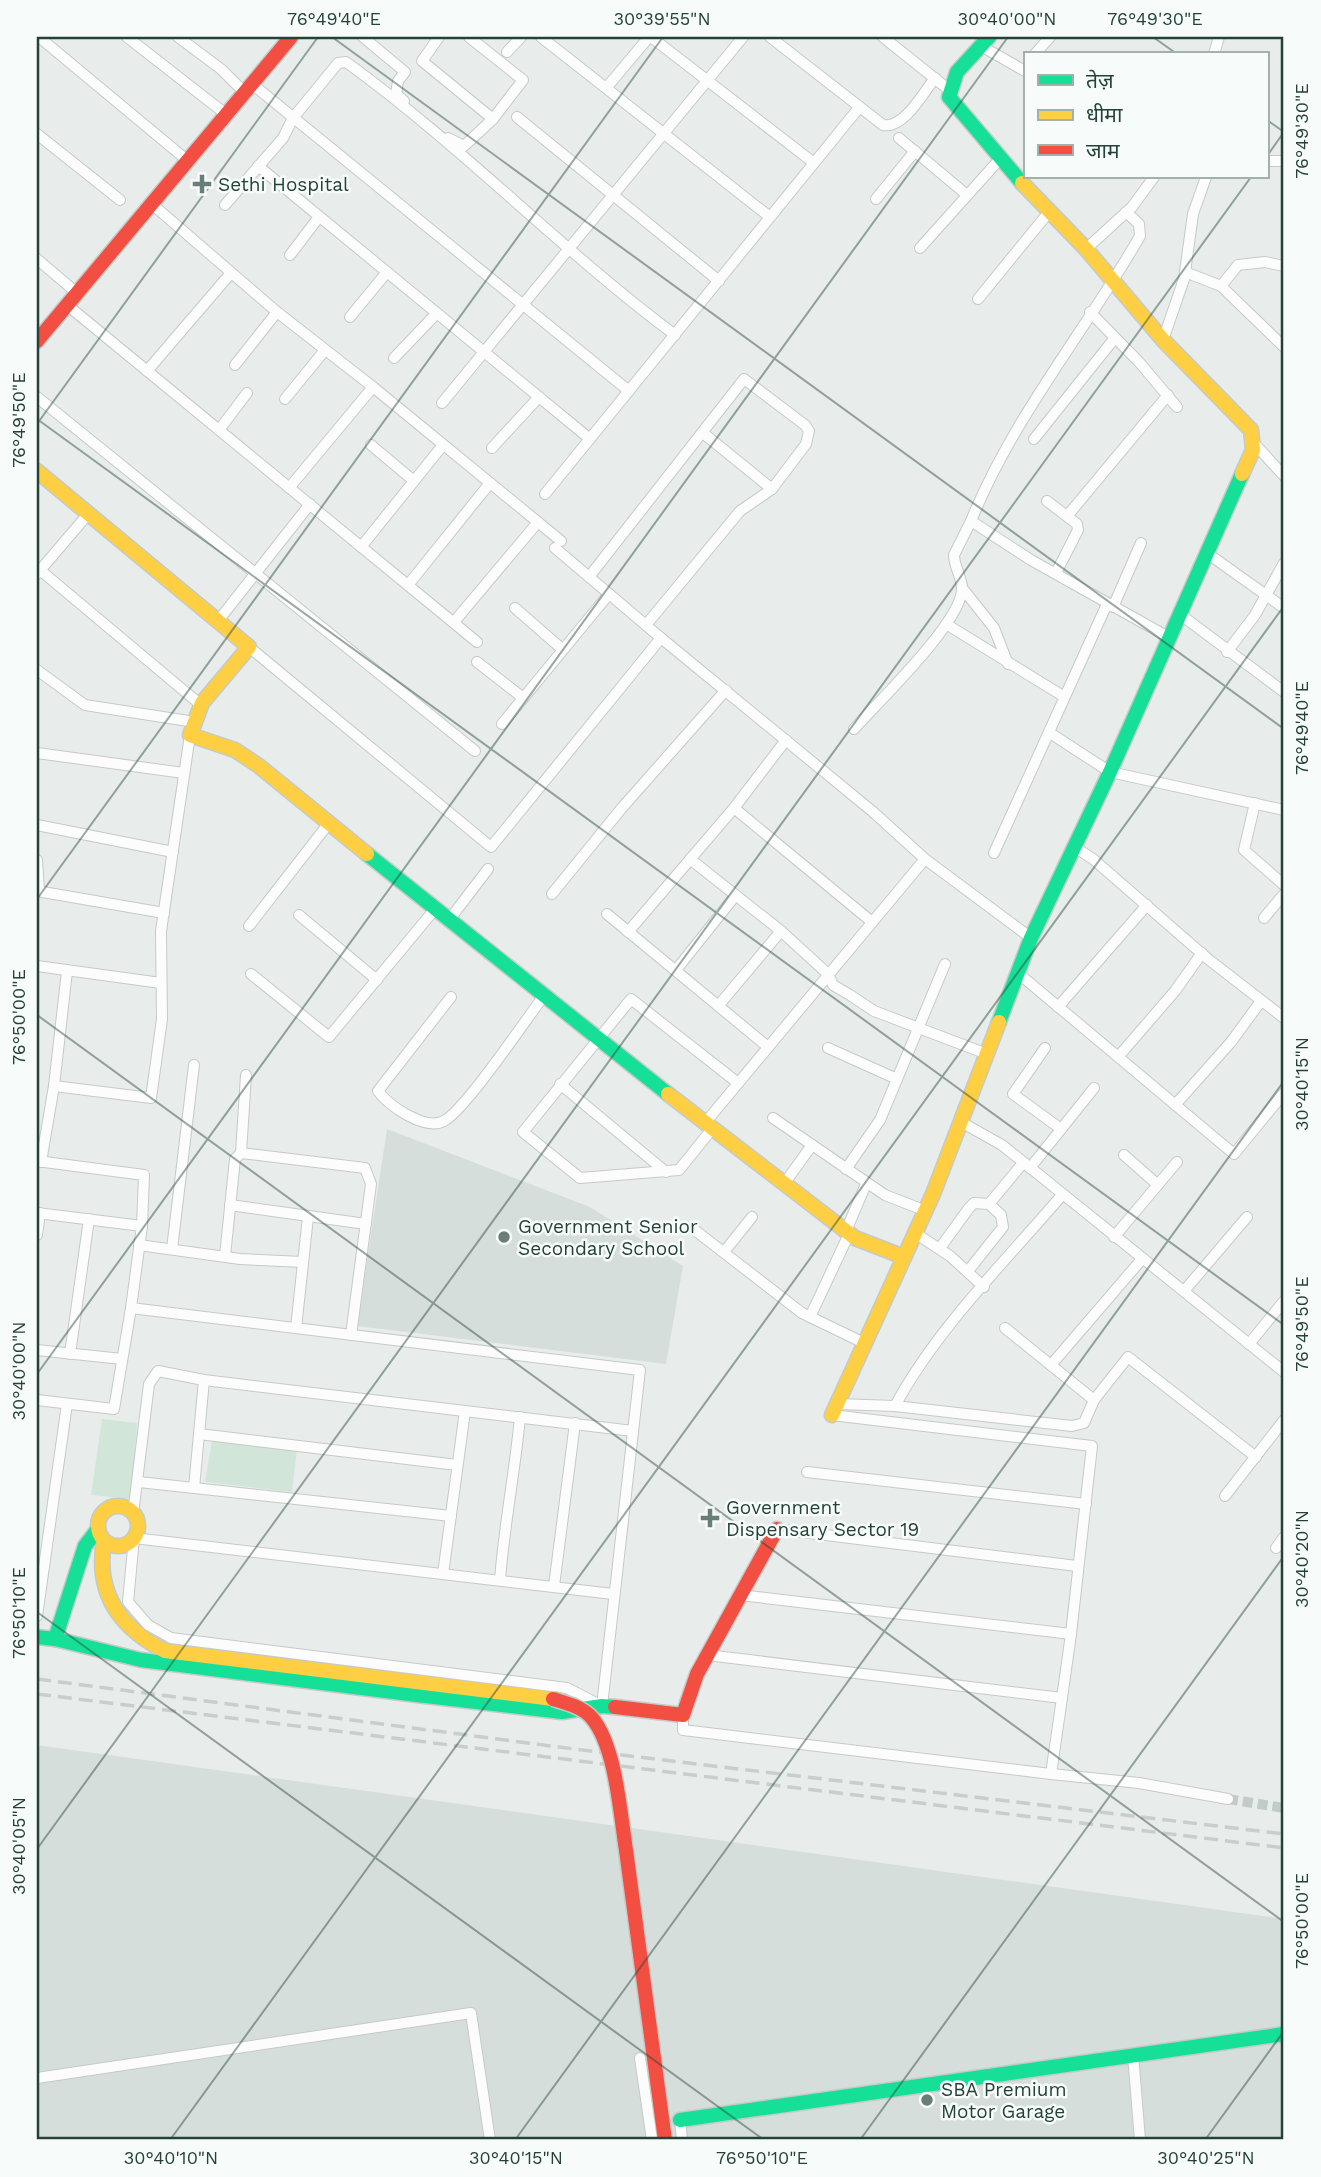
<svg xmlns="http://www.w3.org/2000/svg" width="1321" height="2177" font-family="'Work Sans','Noto Sans Devanagari',sans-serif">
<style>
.built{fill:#d6dedb}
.green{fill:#d1e6d8}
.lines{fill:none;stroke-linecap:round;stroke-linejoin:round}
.street-tunnel{stroke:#c1cbc8;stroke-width:10;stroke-dasharray:10 5;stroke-linecap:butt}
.street-casing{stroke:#c5cac8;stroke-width:12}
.fast-casing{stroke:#c3cbc8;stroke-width:17}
.slow-casing{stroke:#c3cbc8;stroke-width:17}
.jam-casing{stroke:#c3cbc8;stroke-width:17}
.street{stroke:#fcfcfc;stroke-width:10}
.fast{stroke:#16e098;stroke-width:14}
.slow{stroke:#ffcf43;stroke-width:14}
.jam{stroke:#f24e42;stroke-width:14}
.rail{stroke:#c9cdcc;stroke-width:3.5;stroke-dasharray:14 7;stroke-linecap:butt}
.jam-bridge-casing{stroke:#c3cbc8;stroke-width:17;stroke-linecap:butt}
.jam-bridge{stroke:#f24e42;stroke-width:14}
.ticks{fill:none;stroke:#24423a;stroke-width:2;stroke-opacity:0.45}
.poi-dot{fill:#697e78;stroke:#f7fbf9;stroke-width:2.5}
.labels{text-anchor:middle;stroke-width:5;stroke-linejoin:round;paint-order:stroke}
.poi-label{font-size:19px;fill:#24423a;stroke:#f7fbf9;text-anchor:start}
.neatline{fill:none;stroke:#24423a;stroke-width:2.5}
.ticks-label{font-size:18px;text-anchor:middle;fill:#24423a}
</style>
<rect width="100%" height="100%" fill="#e8edeb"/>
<g class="built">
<path d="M387,1129L590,1207L683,1266L666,1364L357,1326Z"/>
<path d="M37,1745L1284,1919V2140H37Z"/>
</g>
<g class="green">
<path d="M102,1419L137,1423L131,1499L91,1495Z"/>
<path d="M212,1440L297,1449L292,1492L205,1482Z"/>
</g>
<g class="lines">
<path class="street-tunnel" d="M1228,1799L1284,1808"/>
<g class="street-casing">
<g id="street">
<path d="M39,37L188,161"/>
<path d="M127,37L227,115"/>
<path d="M178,37L221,69L245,93"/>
<path d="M363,37L405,72L398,81L396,94L404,101"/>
<path d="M439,37L422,61L493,119"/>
<path d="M541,37L770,217"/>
<path d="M651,37L814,163"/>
<path d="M770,37L883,125C904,129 923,93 935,78"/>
<path d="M883,37L948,89"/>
<path d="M981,46L1025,71"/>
<path d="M507,52L521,37"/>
<path d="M1035,54L1050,37"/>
<path d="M1214,54L1219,37"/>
<path d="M252,84L629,391"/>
<path d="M607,87L649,37"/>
<path d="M517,117L719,281"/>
<path d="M37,134L120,200"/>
<path d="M448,138L464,146L493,119L523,80L469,37"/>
<path d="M899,138L967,195"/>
<path d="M1267,161H1284"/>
<path d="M258,166L590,439"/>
<path d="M876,199L915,151"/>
<path d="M153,205L277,312L373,387L289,488"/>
<path d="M225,205L283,138L293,118L338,63L346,62C462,146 561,250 675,335"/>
<path d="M1126,212L1139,224L1140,236C1085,332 1013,417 971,521L1031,560L1170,638"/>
<path d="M920,248L999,160"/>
<path d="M1086,249L1132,207L1154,177"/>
<path d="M290,255L319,217"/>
<path d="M37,259L77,293"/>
<path d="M1185,272L1221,286L1238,265L1265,262L1284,266"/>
<path d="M1221,286L1284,347"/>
<path d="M978,299L1049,212"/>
<path d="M67,305L477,642"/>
<path d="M1090,312L1139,362L1177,407"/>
<path d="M350,317L387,272"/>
<path d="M1163,340L1184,279L1193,214L1206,177"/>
<path d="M394,358L437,313"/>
<path d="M235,365L277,312"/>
<path d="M147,371L231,273"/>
<path d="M373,387L561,541"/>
<path d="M37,397L475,751"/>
<path d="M285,399L325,350"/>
<path d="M442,403L743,37"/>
<path d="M219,430L247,393"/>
<path d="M703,433L772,489"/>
<path d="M1034,439L1114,339"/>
<path d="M1254,443L1284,476"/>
<path d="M371,445L414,481"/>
<path d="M492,448L539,397"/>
<path d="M545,494L858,109"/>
<path d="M1047,501L1077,524L1078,530L1056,573"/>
<path d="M1068,515L1168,395"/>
<path d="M361,547L443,445"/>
<path d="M1207,553L1284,608"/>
<path d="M40,570L201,705"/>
<path d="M37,574L89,513"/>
<path d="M589,577L744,379L805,425L809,431L806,444L772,489L740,511L646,625"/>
<path d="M408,585L490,483"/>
<path d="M963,589L994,628L1008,664"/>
<path d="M1113,607L1141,543"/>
<path d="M515,608L562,649"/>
<path d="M1181,615L1284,692"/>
<path d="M218,621L310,504"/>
<path d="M454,622L538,522"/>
<path d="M946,624L1063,696"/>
<path d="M661,638L872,811L925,859L1031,938"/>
<path d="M249,647L491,847L661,638L555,548"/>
<path d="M1227,652L1255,615L1284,563"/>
<path d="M477,662L522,697"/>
<path d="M37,670L85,705L195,722"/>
<path d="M502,724L609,594"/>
<path d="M854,729C877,703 965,619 962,587C961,576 954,566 954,555L971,521"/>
<path d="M1050,733L1110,772L1284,810"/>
<path d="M37,753L184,773"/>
<path d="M1255,803L1244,850L1284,885"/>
<path d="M734,808L872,922"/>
<path d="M37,825L173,852"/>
<path d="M1073,846L1093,859L1208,959L1284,1018"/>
<path d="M994,853L1107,604"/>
<path d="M690,859L781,931L828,974L833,985L850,995L874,1011L987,1054"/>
<path d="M37,860L39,891"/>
<path d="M37,891L164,913"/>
<path d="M552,894L621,809L726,690"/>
<path d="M607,914L768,1047"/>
<path d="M299,915L377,980"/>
<path d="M1264,918L1284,894"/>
<path d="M449,920L488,869"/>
<path d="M249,926L329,823"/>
<path d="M628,932L734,808L786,740"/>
<path d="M37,966L161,983"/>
<path d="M676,970L735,896"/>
<path d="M1018,973L1234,1154L1284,1093"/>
<path d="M251,974L329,1037L435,909"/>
<path d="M451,997L378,1091C389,1106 425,1131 444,1121C465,1110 525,1021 543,997"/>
<path d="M719,1005L781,931"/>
<path d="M1058,1007L1147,905"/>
<path d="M828,1048L897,1079"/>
<path d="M1045,1048L1013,1094L1061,1129"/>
<path d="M1118,1057L1175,991L1202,953"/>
<path d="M560,1084L666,1172"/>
<path d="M54,1086L151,1098L162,1019L161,931L190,735"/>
<path d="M1175,1105L1231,1042L1261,1001"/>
<path d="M773,1118L885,1195L926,1211"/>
<path d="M961,1122L1002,1145L1284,1372"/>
<path d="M705,1123L925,859"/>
<path d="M712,1129L679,1170L580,1178L523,1132L631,999L738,1083"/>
<path d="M241,1153L365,1168L371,1184L351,1335"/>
<path d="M1124,1155L1158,1185"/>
<path d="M37,1161L144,1175L142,1226"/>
<path d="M41,1162L54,1086L67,971"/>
<path d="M1030,1168L1094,1088"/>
<path d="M846,1169L880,1120L945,964"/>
<path d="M784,1184L812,1145"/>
<path d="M989,1204L1023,1163"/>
<path d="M230,1205L366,1224"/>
<path d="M37,1213L142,1226L131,1308L640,1370L602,1706L567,1688L171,1638L148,1625L128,1602L134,1538L613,1594"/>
<path d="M692,1228L802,1313L864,1343"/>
<path d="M846,1231L866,1184"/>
<path d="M915,1233L950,1256L984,1287"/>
<path d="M37,1235L40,1213"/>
<path d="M1114,1237L1177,1162"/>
<path d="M139,1245L240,1259L303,1262"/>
<path d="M940,1248L969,1208L974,1203L989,1204L1001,1215L1003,1227L968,1271"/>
<path d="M172,1249L194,1065"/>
<path d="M724,1252L752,1217"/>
<path d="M225,1256L235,1159L241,1153L246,1075"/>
<path d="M1184,1291L1247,1217"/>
<path d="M810,1317L849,1234"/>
<path d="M296,1328L308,1217"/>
<path d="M1005,1328L1094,1400"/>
<path d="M1249,1344L1284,1301"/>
<path d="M37,1350L122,1359"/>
<path d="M70,1354L89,1219"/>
<path d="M1051,1365L1142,1259"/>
<path d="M37,1400L114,1409L131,1308"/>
<path d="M837,1404L895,1406L1072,1426L1084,1423L1094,1400L1128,1357L1256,1457"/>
<path d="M895,1406C937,1328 1005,1262 1062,1195"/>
<path d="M199,1434L457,1465"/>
<path d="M807,1472L1086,1504"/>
<path d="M139,1482L451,1516"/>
<path d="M194,1488L204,1380"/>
<path d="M1225,1496L1284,1420"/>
<path d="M133,1514L149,1384L158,1371L204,1380L633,1431"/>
<path d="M777,1529L1077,1566"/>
<path d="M1276,1548L1284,1537"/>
<path d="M443,1574L465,1411"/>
<path d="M500,1580C504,1525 515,1472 520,1417"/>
<path d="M554,1586L575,1423"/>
<path d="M740,1595L1071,1634L1092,1446L832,1415"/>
<path d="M37,1616L67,1404"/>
<path d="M707,1655L1062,1698L1071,1634"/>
<path d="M683,1715V1730L1051,1774L1062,1698"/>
<path d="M1051,1774L1139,1783L1228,1799"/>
<path d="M1133,2055L1140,2140"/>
<path d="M640,2058L652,2140"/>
<path d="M37,2078L471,2013L490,2140"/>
<path d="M680,2120L682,2140"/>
</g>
</g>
<g class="fast-casing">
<g id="fast">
<path d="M989,37L957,72L949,97L1022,183"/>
<path d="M367,854L668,1094"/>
<path d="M999,1022L1031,938L1110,772L1242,474"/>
<path d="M37,1637L55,1639L85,1546L98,1529"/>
<path d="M55,1639L141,1660L417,1695L562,1712L602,1706L615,1707"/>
<path d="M680,2120L1284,2034"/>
</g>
</g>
<g class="slow-casing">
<g id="slow">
<path d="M1022,183L1086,249L1163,340L1251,430L1253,450L1242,474"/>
<path d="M37,471L249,647L202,703L190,735L235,750L259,766L367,854"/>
<path d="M668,1094L855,1238L904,1257"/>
<path d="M832,1415L933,1194L999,1022"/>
<circle cx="118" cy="1526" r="20"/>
<path d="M104,1541C95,1593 120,1628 165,1651L553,1699"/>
</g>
</g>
<g class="jam-casing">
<g id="jam">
<path d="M37,341L291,37"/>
<path d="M615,1707L683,1715L697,1674L777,1529"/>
<path d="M626,1850L665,2140"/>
</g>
</g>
<use href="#street" class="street"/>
<use href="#fast" class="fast"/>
<use href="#slow" class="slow"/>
<use href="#jam" class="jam"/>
<g class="rail">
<path d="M37,1679L605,1753L1284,1834"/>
<path d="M37,1694L1284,1848"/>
</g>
<g class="jam-bridge-casing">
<path id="jam-bridge" d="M553,1699C566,1703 583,1707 592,1718C616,1747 620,1813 626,1850"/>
</g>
<use href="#jam-bridge" class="jam-bridge"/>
</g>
<path class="ticks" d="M332,37L1284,729M1153,37L1177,54M1267,120L1284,132M1267,156L1284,132M37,419L1284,1325M37,424L318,37M37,899L663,37M37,1015L1284,1922M37,1374L1008,37M37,1612L764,2140M37,1849L1251,177M170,2140L1284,606M515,2140L1284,1081M860,2140L1284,1556M1205,2140L1284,2031"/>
<g class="poi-dot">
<path d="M198.5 173.5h7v7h7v7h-7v7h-7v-7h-7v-7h7z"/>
<circle cx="504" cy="1237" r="7"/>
<path d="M706.5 1507.5h7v7h7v7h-7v7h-7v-7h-7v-7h7z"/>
<circle cx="927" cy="2100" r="7"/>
</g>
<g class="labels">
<g class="poi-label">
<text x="218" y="191">Sethi Hospital</text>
<text x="518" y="1233">Government Senior<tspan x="518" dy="22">Secondary School</tspan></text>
<text x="726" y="1514">Government<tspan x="726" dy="22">Dispensary Sector 19</tspan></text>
<text x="941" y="2096">SBA Premium<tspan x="941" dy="22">Motor Garage</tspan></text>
</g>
</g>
<rect width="1321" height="2177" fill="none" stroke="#f7fbf9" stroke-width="77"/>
<rect x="1024" y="52" width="245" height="126" fill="#f7fbf9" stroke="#a3b1ad" stroke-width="2"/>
<rect x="1038" y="75" width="35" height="10" fill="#16e098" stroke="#a3b1ad" stroke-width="2"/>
<text x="1086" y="88" font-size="21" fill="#24423a">तेज़</text>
<rect x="1038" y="110" width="35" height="10" fill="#ffcf43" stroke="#a3b1ad" stroke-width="2"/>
<text x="1086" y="122" font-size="21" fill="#24423a">धीमा</text>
<rect x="1038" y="145" width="35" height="10" fill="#f24e42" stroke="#a3b1ad" stroke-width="2"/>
<text x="1086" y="158" font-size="21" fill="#24423a">जाम</text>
<rect x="38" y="38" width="1244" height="2100" class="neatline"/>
<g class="ticks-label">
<text x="334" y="25">76°49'40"E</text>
<text x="662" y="25">30°39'55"N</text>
<text x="1007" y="25">30°40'00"N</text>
<text x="1155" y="25">76°49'30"E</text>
<text transform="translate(1302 131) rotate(-90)" y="6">76°49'30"E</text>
<text transform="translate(19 420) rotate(-90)" y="6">76°49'50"E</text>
<text transform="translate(1302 728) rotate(-90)" y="6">76°49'40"E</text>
<text transform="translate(19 1017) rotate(-90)" y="6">76°50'00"E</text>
<text transform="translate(1302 1084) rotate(-90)" y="6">30°40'15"N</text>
<text transform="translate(1302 1324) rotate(-90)" y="6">76°49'50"E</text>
<text transform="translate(19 1371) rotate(-90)" y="6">30°40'00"N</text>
<text transform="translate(1302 1559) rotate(-90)" y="6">30°40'20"N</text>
<text transform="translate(19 1613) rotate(-90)" y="6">76°50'10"E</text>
<text transform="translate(19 1846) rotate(-90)" y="6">30°40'05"N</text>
<text transform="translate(1302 1921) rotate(-90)" y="6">76°50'00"E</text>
<text x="171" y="2164">30°40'10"N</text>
<text x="516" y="2164">30°40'15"N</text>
<text x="762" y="2164">76°50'10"E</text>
<text x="1206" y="2164">30°40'25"N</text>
</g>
</svg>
